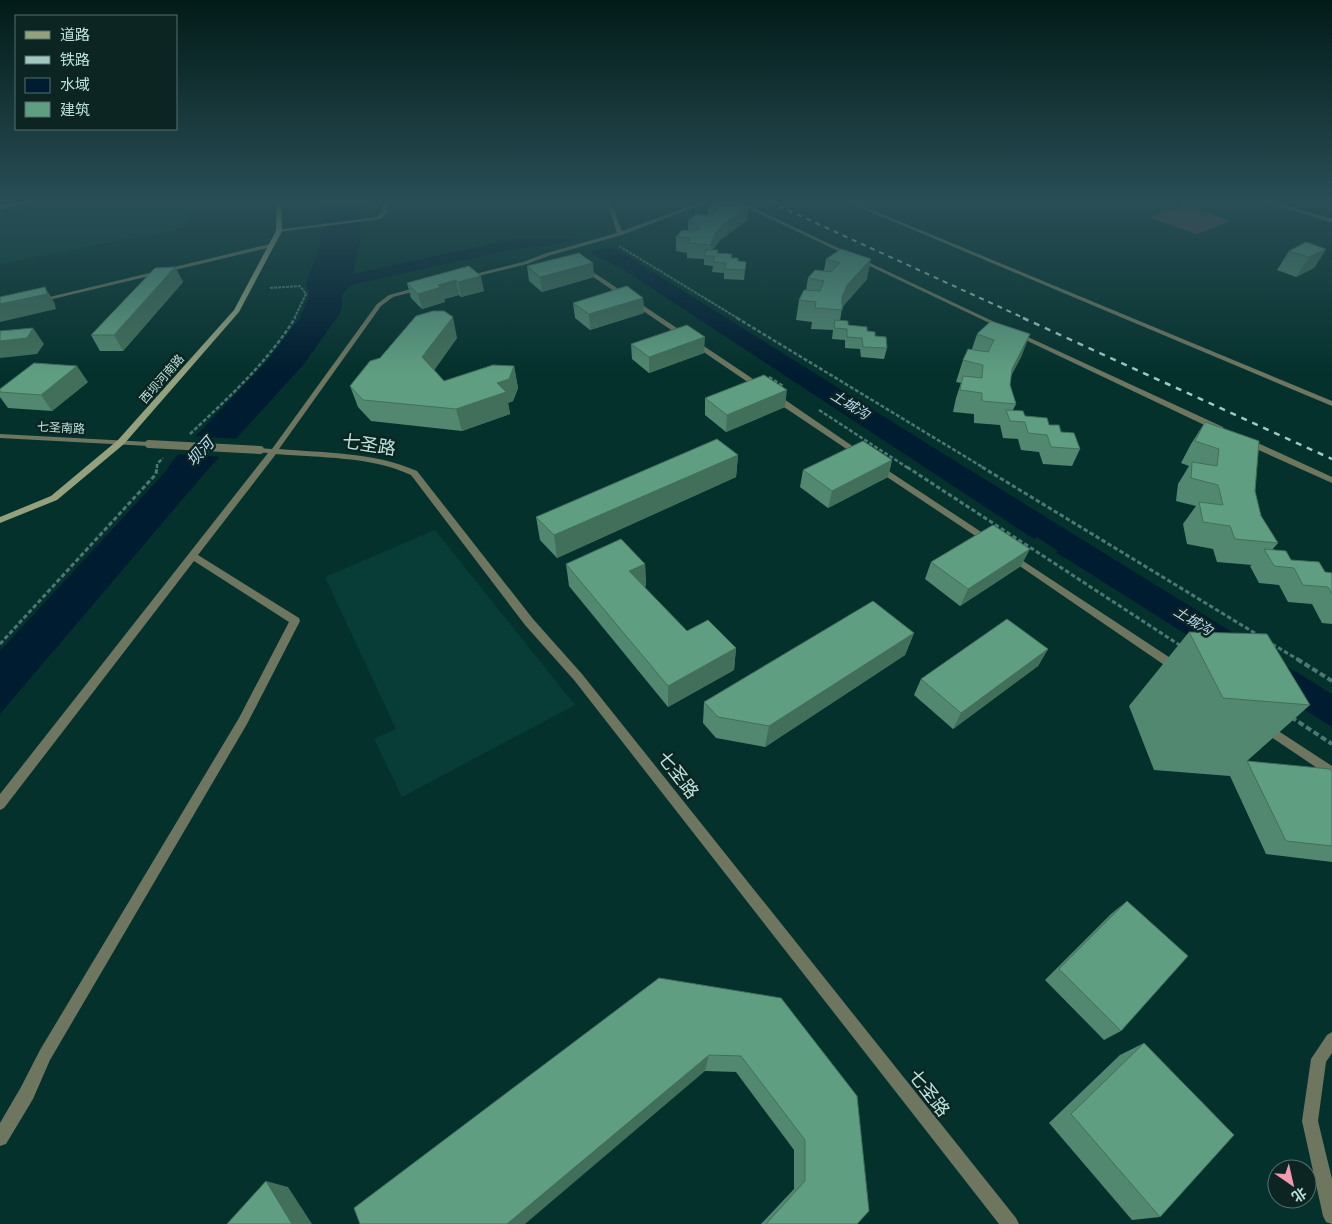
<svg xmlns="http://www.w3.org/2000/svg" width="1332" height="1224" font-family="Karla,'Noto Sans SC',sans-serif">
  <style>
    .built { fill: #083d37 }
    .green { fill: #6c3e4a }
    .water { fill: #001c30 }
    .pier { fill: #04312c }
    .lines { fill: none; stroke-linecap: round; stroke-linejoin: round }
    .path-far3 { stroke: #4d7772; stroke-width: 2; stroke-dasharray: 3 1; stroke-linecap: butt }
    .path-far2 { stroke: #4d7772; stroke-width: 2.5; stroke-dasharray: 4 2; stroke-linecap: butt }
    .path-far1 { stroke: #4d7772; stroke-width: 3; stroke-dasharray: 4.5 2.5; stroke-linecap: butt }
    .path { stroke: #4d7772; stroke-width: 4; stroke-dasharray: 6 3; stroke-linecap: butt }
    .lane { fill: #6e765f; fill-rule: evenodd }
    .street { fill: #6e765f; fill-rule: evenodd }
    .secondary { fill: #95a17d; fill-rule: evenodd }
    .rail-far1 { stroke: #a2c8c2; stroke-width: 2; stroke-dasharray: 5 5; stroke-linecap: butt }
    .rail { stroke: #a2c8c2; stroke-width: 2.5; stroke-dasharray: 6 6; stroke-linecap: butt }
    .street-bridge { stroke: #6e765f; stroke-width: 8 }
    .wall { fill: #52886f }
    .shaded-wall { fill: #426f5a }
    .building { fill: #5f9e81; stroke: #426f5a }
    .labels { text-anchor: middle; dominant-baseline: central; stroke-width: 5; stroke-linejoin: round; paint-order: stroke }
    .far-street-label { font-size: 12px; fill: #bce1db; stroke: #0c2522 }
    .far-water-label { font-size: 14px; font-style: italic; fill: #bfddf7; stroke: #0c2522 }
    .water-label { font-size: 16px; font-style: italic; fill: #bfddf7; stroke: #0c2522 }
    .near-street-label { font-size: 18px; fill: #bce1db; stroke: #0c2522 }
  </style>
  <rect width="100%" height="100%" fill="#04312c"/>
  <path class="built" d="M92,202h101l-9,26 -184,36v-45z
    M435,530l140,175 -173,92 -28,-58 22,-10 -71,-152z"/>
  <path class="green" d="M1184,205l47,16 -34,13 -47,-16z"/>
  <path class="water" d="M325,202h37l-2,16 1,19 -8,37 146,-32 30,-4h41l48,12 321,201 393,243v33l-260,-165 -16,-9 2,-2 -21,-14 -3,2 -410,-269 -33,-17 -53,-7 -29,4 -158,35 -9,10v11l-2,7 -36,51 -100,110 -204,240v-63l166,-180 7,-11 94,-99 33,-43 9,-20v-7l-3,-6 14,-40z"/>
  <path class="pier" d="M579,238l35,8 -32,8 -47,-5z
    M192,436l48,3 -15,18 -50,-3z"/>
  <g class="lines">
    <path class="path-far3" d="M619,246l120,73
      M270,288l30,-2 6,8 -12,25"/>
    <path class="path-far2" d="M737,318l247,150
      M769,377l14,9
      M819,410l89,58
      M190,434c38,-36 77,-71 105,-116
      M157,468v-4l6,-6"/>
    <path class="path-far1" d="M907,467l274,179
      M982,467l276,168
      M0,644l156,-170 1,-7
      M1272,644l27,16"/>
    <path class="path" d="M1297,659l35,22
      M1291,717l41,27"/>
    <path class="lane" d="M1267,202h7l58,17v4z"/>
    <path class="street" d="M383,202h4v11l-6,6 -102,13 -3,-2 101,-13 4,-4z
      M607,202h4l11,29 79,-29h7l-86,33 -71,20 -24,9 -61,15 -3,-2 60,-15 24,-9 70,-20z
      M735,202h6l264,125 -5,1z
      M847,202h6l479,199v5z
      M270,244l3,2 -1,1 -232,55 -3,-2z
      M580,266h4l181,121 -7,2 -178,-121z
      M422,286l2,1v2l-31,8 -12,9 -102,143c46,4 95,3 138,22l116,148 49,55 434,544 3,6h-20l-425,-544 -49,-55 -114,-150c-41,-19 -90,-17 -135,-21l-78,101 101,63 1,3 -53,103 -197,336 -17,39 -27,45 -6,2v-23l21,-36 19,-37 199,-332 50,-96 -95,-61 -190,247 -4,2v-16l268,-341 -11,-1v-4l15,1 105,-145 12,-9z
      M1015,331l208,96 1,2 -4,2h-3l-204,-97v-2z
      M772,395h6l86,59 -1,2h-6l-85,-57z
      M0,434l149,8 4,2 -4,2 -149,-8z
      M1243,439h6l83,38v6l-89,-40z
      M878,464l114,75 2,2 -2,2h-6l-111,-74 -1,-2z
      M1011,553l170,112 1,3 -1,3h-8l-165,-113 -2,-2z
      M1266,723l66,43v12l-70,-47 -2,-3 2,-3z
      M1332,1032v21l-6,9 -8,59 14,58v45l-6,-2 -3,-6 -21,-95 9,-62 16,-24z"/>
    <path class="secondary" d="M20,202h10l-30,7v-4z
      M277,202h4l1,29 -43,81 -115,132 -67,56 -57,23v-6l51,-21 67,-56 116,-130 42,-79z"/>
    <path class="rail-far1" d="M770,202l256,117"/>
    <path class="rail" d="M1023,318l309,141"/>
    <path class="street-bridge" d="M149,444l111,6"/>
  </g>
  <path class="wall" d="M708,206h40l-1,14 -27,20 -7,10 4,3 15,5 6,3 8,1 -2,18 -20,-1v-6l-12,-1 1,-6 -9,-1v-6l-17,-1v-5l-11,-2v-14l12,-7v-9l20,-5z
    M841,249l26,30 -23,26 -2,3 -2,13 8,4 19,6 8,5 12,12 -3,11 -23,-2 -1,-8 -15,-1v-8l-13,-1 1,-9 -22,-1 1,-7 -16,-2 3,-20 7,-10 2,-12 16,-7 2,-12z
    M1326,249l-12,19 -18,9 -19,-7 12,-19z
    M469,266l15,25 -23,6 -2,-2 -15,4 1,3 -23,7 -11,-11 -4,-15z
    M527,266l67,11 -52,15 -13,-11z
    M175,267l8,15 -60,69h-23l-9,-16z
    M643,298l1,15 -54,17 -15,-12 -2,-15z
    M991,321l31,34 -11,21 -1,9 6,19 -3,6 12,6 24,9 12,7 19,17 -8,17 -29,-2 -4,-12 -18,-2 -3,-11 -15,-1 -3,-13 -26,-2v-9l-21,-2 3,-14 5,-15 -5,-1 7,-22 9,-11 5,-15z
    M457,338l-23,32 10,11 70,-15 4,22 -5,13 -5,2 2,11 -48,17 -91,-10 -13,-14 -8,-21z
    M631,344l73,9 -55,20 -17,-14z
    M88,382l-36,29 -44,-3 -8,-11v-8z
    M705,398l80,9 -59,25 -21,-17z
    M1205,422l50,69 6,25 17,27 -6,7 19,10 34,12 7,1v51l-10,-1 -10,-19 -24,-2 -9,-17 -20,-2 -9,-17 2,-1 -35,-3 -4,-13 -26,-5 -4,-20 13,-18 -20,-5 2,-17 11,-18 -8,-3 10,-19z
    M738,455l-2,22 -179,81 -17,-18 -4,-23z
    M892,460l-4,17 -60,31 -28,-21 3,-17z
    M931,562l90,4 -61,40 -35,-27z
    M566,564h79l1,22 -2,1 43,44 49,17 -2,22 -66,37 -99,-121z
    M1189,632l121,73 -63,56 85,11v90l-66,-8 -36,-78 -76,-6 -25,-64z
    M914,633l-9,22 -140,92 -49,-9 -13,-15 1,-21z
    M1048,649l-10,17 -85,63 -39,-34 7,-16z
    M1127,901l-6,130 -17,9 -59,-60 66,-66z
    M781,998l76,226h-96l33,-35v-39l-58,-78 -31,-1 -345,153z
    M1144,1043l16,174 -28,3 -83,-97 71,-68z"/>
  <path class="shaded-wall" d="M748,206l-1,14 -27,20 -7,9 -2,7v-11l3,-10 7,-9z
    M1326,249l-12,19 -18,9 13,-20z
    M871,259l-4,20 -23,26 -2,5v-13l5,-12z
    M593,263l1,14 -52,15 -2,-15z
    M175,267l8,15 -60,69 -9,-16z
    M481,276l3,15 -23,6 -3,-15z
    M456,280l3,15 -15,4 1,3 -23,7 -4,-15 20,-9z
    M45,287l9,15 2,7 -56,13v-18z
    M643,298l1,15 -54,17 -1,-16z
    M453,317l4,21 -29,41 -6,-22z
    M33,328l11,16 -7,10 -37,4v-17z
    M1030,334l-8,21 -19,36 9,-22z
    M705,337l-1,16 -55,20v-16z
    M77,366l11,16 -36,29 -11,-16z
    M514,366l4,22 -5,13 -5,2 2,11 -48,17 -6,-22 41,-26z
    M787,390l-2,17 -59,25 1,-17z
    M738,455l-2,22 -179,81 -3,-23z
    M892,460l-4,17 -60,31 4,-17z
    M1030,549l-9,17 -61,40 8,-17z
    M645,564l1,22 -16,8 -1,-23z
    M914,633l-9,22 -140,92 4,-21z
    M736,648l-2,22 -66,37v-21z
    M1048,649l-10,17 -85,63 8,-16z
    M709,1055l-4,16 -180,153h-18z
    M266,1181l22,6 24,37h-20z"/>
  <path class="building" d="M716,202h19l13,4 -27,20 -7,9 -3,10 -23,-2 2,-5 -14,-1 6,-7 14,1 6,-8 -14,-2 8,-7 14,2 9,-7 -11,-3z
    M1306,242l20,7 -17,8 -20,-6z
    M841,249l30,10 -24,26 -5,12v13l-27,-2 1,-6 -17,-2 5,-10 16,1 4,-10 -16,-3 7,-8 16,2 9,-9 -14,-4z
    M706,250h12l-1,3 15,1 -1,4h7v3l8,1 -1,8 -20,-1 1,-6 -13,-1 2,-6h-11z
    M579,253l14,10 -53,14 -13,-11z
    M469,266l12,10 -23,6 -2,-2 -18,5 3,2 -23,7 -11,-11z
    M175,267l-61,68h-23l64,-67z
    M627,286l16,12 -54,16 -16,-11z
    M45,287l2,7 -47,10v-7z
    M433,311h11l9,6 -31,40 22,24 49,-16 21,1 -5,13 -12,4 9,9 -50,17 -93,-9 -13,-14 20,-25 10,-3 36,-42z
    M835,320l13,1v4l19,2v4l8,1v4l11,1 1,11 -24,-1 -1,-9 -15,-1v-8l-13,-1z
    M991,321l39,13 -18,35 -2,16 6,19 -34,-3v-8l-22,-3 3,-14 19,2 1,-13 -20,-5 5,-11 20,3 6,-12 -17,-6z
    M687,325l18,12 -56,20 -18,-13z
    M33,328l-6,10 -27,3v-10z
    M34,363l43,3 -36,29 -41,-3v-3z
    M764,375l23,15 -60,25 -22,-17z
    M1006,410l17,1 2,5 22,2 2,7h10l2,7 13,1 6,16 -29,-2 -4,-12 -19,-2 -3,-11 -15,-1z
    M1205,422l54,19 -4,50 6,25 17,27 -43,-4 -5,-13 -27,-4 -4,-20 24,3 -5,-20 -27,-7 1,-16 25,4 2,-17 -24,-8z
    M717,439l21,16 -184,80 -18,-18z
    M863,441l29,19 -60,31 -29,-21z
    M993,525l37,24 -62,40 -37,-27z
    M621,539l24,25 -16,7 58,60 21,-11 28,28 -68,38 -102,-122z
    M1264,549l22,2 5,9 28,2 6,10 7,1v21l-4,-7 -25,-2 -9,-17 -20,-2z
    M873,601l41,32 -145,93 -51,-9 -14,-15z
    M1007,619l41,30 -87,64 -40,-34z
    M1189,632l78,2 43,71 -87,-7z
    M1247,761l83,8 2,3v74l-46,-5z
    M1127,901l61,55 -67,75 -62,-62z
    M659,978l122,20 76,98 12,115 -12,13h-91l39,-43v-41l-64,-84 -32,-1 -202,169h-147l-6,-16z
    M1144,1043l90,92 -74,82 -89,-103z
    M266,1181l26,43h-65z"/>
  <linearGradient id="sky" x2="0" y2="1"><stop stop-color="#021b18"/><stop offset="0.54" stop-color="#294e56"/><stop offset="1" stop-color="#294e56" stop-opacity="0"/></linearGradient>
  <rect width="1332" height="373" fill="url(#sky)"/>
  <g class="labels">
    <g class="far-street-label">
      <text transform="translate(162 379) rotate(-49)">西坝河南路</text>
      <text transform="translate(61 428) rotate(3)">七圣南路</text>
    </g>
    <g class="far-water-label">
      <text transform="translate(850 405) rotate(32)">土城沟</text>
      <text transform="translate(1193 621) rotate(32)">土城沟</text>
    </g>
    <g class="water-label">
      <text transform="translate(200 452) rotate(-48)">坝河</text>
    </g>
    <g class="near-street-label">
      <text transform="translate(369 445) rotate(9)">七圣路</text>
      <text transform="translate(678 775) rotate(52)">七圣路</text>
      <text transform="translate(929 1093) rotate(52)">七圣路</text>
    </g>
  </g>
  <rect x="15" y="15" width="162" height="115" fill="#0c2522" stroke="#52706c"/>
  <rect x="25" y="31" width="25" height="8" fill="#95a17d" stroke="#52706c"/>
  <text x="60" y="40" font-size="15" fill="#bce1db">道路</text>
  <rect x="25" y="56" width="25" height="8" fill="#a2c8c2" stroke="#52706c"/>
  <text x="60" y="65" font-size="15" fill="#bce1db">铁路</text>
  <rect x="25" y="78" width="25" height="15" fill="#001c30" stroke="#52706c"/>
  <text x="60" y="90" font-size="15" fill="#bce1db">水域</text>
  <rect x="25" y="102" width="25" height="15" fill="#5f9e81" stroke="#52706c"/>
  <text x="60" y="115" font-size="15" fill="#bce1db">建筑</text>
  <g transform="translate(1292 1184) rotate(146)"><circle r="24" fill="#0c2522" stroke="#52706c"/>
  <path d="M0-4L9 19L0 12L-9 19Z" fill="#f29ab0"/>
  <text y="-8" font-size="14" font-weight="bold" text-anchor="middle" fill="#bce1db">北</text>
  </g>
</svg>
